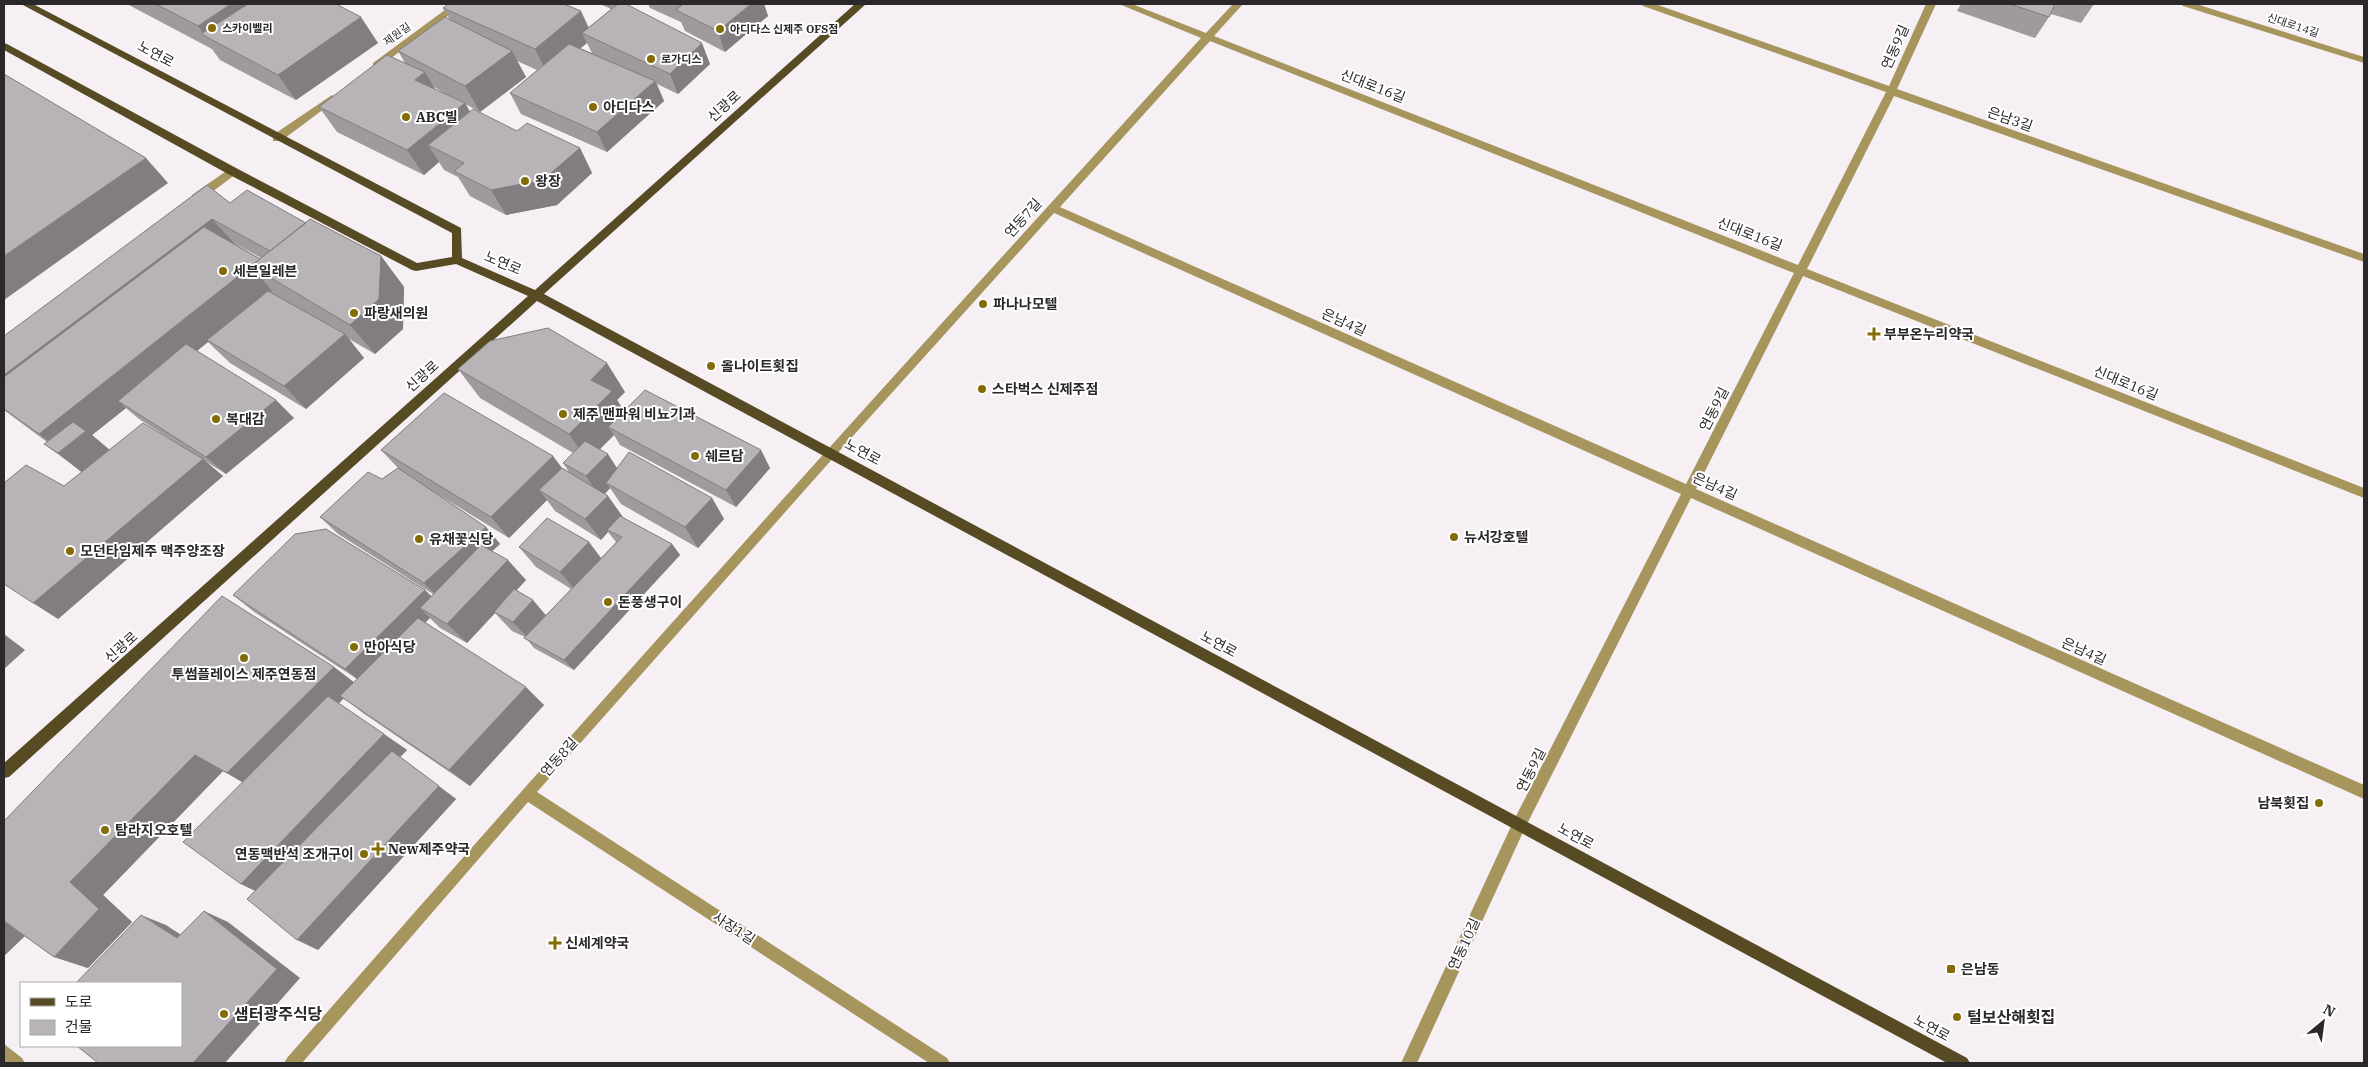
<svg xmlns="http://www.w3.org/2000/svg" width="2368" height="1067" font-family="'IBM Plex Serif','Noto Sans KR',serif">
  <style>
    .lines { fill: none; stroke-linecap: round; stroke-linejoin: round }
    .minor { fill: #a6955c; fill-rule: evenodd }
    .major { fill: #574b23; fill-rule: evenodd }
    .wall { fill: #9e9a9d; fill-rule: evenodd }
    .shaded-wall { fill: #817d80 }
    .building { fill: #b8b3b7; stroke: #817d80 }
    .poi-dot { fill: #836b05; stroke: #fff; stroke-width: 2 }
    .labels { text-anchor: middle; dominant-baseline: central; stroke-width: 4; stroke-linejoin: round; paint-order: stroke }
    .far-street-label { font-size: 11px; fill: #2a282a; stroke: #fff }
    .far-poi-label { font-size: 11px; font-weight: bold; fill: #2a282a; stroke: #fff; text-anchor: start }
    .street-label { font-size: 14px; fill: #2a282a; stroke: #fff }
    .poi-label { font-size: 14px; font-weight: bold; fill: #2a282a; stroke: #fff; text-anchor: start }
    .near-poi-label { font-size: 16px; font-weight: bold; fill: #2a282a; stroke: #fff; text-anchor: start }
  </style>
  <rect width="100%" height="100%" fill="#f6eff4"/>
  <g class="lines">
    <path class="minor" d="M453,4h11l-85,63h-6v-4z
      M1119,4h13l74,29 27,-29h10l-29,32 584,229 88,-173 -243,-86 -2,-2h14l234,82 37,-82h10l-39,85 467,165v8l-470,-166 -87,173 557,219v10l-561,-222 -107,213 668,296v14l-673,-301 -167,332 -107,233h-16l113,-243 167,-326 -627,-281 -220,244 -297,335 410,266 3,5h-21l-401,-261 -226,261h-18l3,-5c300,-344 607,-683 914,-1020zM1210,41l584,232 -108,211 -626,-277z
      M2181,4h15l168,53v6l-181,-57z
      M332,95l5,3 -1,2 -55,41h-8v-6z
      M232,167l4,1v6l-36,27h-8v-6z
      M4,1044l18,14 3,5 -21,-1z"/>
    <path class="major" d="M21,4h12l428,224 1,30 73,32 320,-286h11l-322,290 1423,764 3,5h-23l-1410,-762 -528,476 -5,1v-15l524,-467 -72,-32 -40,7 -4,-1 -184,-96 -224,-124v-7l3,1 229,124 181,95 35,-6v-24z"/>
  </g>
  <path class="wall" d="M127,4h209l42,39 -82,57 -76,-40 -8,-11z
    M600,4h27l83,60 -32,30 -21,-10 7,17 -57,51 -86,-38 -11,-21 27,-23 -20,-9 9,16 -46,35 -15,-8 5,8 47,19 63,17 12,25 -35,32 -51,10 -36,-19 -12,-19 -14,-7 -5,-8 -15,13 -87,-43 -18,-25 86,-44 -7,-12 52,-31 -7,-12 146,19 22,-18zM587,43l5,10 -12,-5zM434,87l10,6 10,5 -19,-9z
    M648,4h116l4,12 -43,36 -40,-21 -4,-9 -31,-14z
    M1961,4h133l-13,19 -30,-9 -16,24 -78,-27z
    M230,203l76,20 75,33 23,31 -1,42 -28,25 -26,-15 15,19 -58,51 -76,-46 -22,-21 -11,9 97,67 -68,56 -21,-13 18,15 -165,143 6,-133 18,-14 -38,-28 3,-2 -43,-32v-74zM234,243l27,15 -1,1zM126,408l13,11 47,30 -76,1 -18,-15z
    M458,369l167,23 -8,8 7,11 146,57 -34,39 -116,-62 -6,-10 -14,14 17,19 95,30 12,21 -26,29 -77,-44 -11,-16 -5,6 3,2 14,22 50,26 8,11 -106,115 -40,-22 -9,-11 -13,-6 -17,-18 -28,30 -27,-15 -10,-10 -5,4 119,83 -74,81 -107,-73 -19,-15 -6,5 69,47 -7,7 56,42 -138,151 -63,-59 -14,-7 1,-102 -19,-11 -120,124 29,27 -44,46 -34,-11 -29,-21 -21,20v-135l330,-154 20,15 3,-3 -104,-68 -20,-16 199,1 1,-2 -95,-60 -18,-17 62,-38 16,-11 -17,-18 172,6 9,12 7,4 -6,-9 10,-10 -93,-55zM434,492l75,46 38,-38 8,11 46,29 7,-8 8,10 -15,16 -82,-11 17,20 35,22 -25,26 -30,-24 10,-11 -34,-29 8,-7 -14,-17z"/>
  <path class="shaded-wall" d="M231,4h57l-82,33 -8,-11z
    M751,4h13l4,12 -43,36 -7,-21z
    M581,11l12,26 -11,-4 5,10 -39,32 -13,-26z
    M361,17l17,26 -82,57 -18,-25z
    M702,43l8,21 -32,30 -8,-20z
    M512,51l14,26 -46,35 -15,-26z
    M425,72l15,26 -25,-18z
    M655,81l9,20 -57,51 -10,-20z
    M465,103l15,26 -52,16 11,17 -15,13 -17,-25z
    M580,148l12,25 -35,32 -51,10 -15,-25z
    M146,158l22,25 -164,117v-44z
    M212,219l22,24 -205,158 -25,-20v-6z
    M381,256l23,31 -1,42 -28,25 -25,-29z
    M251,266l21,25 -63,50 -2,-1 1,2 -81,65 -9,-6 8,7 -34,27 21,18 -28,22 -27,-22 3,-2 -22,-17z
    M345,334l19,24 -58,51 -22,-23z
    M607,363l18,29 -8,8 12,19 -21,8 6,8 -26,26 -19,-27 22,-54z
    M276,400l18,18 -68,56 -20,-17z
    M761,450l9,18 -34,39 -10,-17z
    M608,454l14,22 -16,7 4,5 -9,10 -15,-22z
    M553,456l16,22 -30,12 8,10 -38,38 -18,-21z
    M203,459l20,17 -165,143 -25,-16z
    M608,496l15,21 -14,14 -2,-1 1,2 -7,8 -16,-21z
    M712,498l12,21 -26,29 -13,-21z
    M486,527l14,17 -60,55 -16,-16z
    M589,542l15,20 -27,30 -17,-20z
    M672,544l8,11 -106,115 -10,-10z
    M508,560l18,20 -59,63 -20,-19z
    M425,590l17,16 -22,2 10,10 -67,66 -18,-15z
    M533,600l17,20 -19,21 -18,-19z
    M4,634l21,16 -21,19z
    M334,667l23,18 -103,104 -27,-16z
    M526,687l18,18 -74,81 -21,-16z
    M384,734l23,16 -7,7 56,42 -138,151 -21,-10 -28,-43 -28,-13z
    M195,755l28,16 -120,124 29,27 -44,46 -34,-11 16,-75z
    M204,911l24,11 72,56 -75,85h-32z
    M141,915l25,10 35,23 -24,-10z
    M4,918l29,10 -29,28z"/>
  <path class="building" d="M156,4h75l-33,22z
    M248,4h88l25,13 -83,58 -77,-41z
    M448,4h116l17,7 -46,38 -92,-41z
    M618,4h8l76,39 -32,31 -88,-41z
    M678,4h73l-33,27 -42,-21 6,-5z
    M2010,4h45l-6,13z
    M445,17l67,34 -47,35 -67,-35z
    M569,44l86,37 -58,51 -87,-39z
    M387,55l38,17 -10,8 50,23 -58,47 -88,-43z
    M4,74l142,84 -142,98z
    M473,109l44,22 10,-8 53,25 -37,32 -52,10 -37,-19 10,-8 -36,-18z
    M207,185l23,18 17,-13 59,33 -36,28 -58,-32 -208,156v-39z
    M310,219l71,37 -2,43 -29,26 -99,-59z
    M204,227l56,32 -221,175 -35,-25v-32z
    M268,291l77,43 -61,52 -77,-46z
    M548,328l59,35 -16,17 21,11 -43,43 -111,-65 32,-28z
    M186,344l90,56 -70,57 -88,-56z
    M645,390l116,60 -35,40 -118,-63z
    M444,393l109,63 -62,61 -110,-67z
    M73,422l13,9 -28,22 -14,-9z
    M143,423l60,36 -170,144 -29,-19v-101l22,-18 38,21z
    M585,441l23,13 -22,22 -23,-13z
    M629,452l83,46 -27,29 -79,-44z
    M398,468l88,59 -62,56 -104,-66 48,-45 14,7z
    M562,468l46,28 -23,23 -46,-29z
    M620,516l52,28 -108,116 -40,-22 98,-101 -15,-7z
    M547,518l42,24 -29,30 -41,-25z
    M326,529l99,61 -80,79 -112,-74 62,-61z
    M481,545l27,15 -61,64 -27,-16z
    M514,589l19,11 -20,22 -19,-10z
    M222,596l112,71 -107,106 -32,-18 -125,127 29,27 -45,48 -50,-36v-100z
    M418,618l108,69 -77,83 -109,-74z
    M328,696l56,38 -143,150 -58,-42z
    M392,751l47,35 -142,154 -50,-41z
    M204,911l73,58 -84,94h-95l-21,-17h104v-63h-105l65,-68 36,23z"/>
  <g class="poi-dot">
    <circle cx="212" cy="28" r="5"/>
    <circle cx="720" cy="29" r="5"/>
    <circle cx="651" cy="59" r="5"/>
    <circle cx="593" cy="107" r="5"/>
    <circle cx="406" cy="117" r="5"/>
    <circle cx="525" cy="181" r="5"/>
    <circle cx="223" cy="271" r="5"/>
    <circle cx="983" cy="304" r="5"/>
    <circle cx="354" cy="313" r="5"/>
    <path d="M1871.5 326.5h5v5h5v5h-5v5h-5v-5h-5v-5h5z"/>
    <circle cx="711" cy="366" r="5"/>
    <circle cx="982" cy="389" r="5"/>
    <circle cx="563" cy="414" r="5"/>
    <circle cx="216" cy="419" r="5"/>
    <circle cx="695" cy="456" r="5"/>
    <circle cx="1454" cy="537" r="5"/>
    <circle cx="419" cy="539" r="5"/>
    <circle cx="70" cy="551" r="5"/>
    <circle cx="608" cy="602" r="5"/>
    <circle cx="354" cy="647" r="5"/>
    <circle cx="244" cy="658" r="5"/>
    <circle cx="2319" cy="803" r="5"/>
    <circle cx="105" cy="830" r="5"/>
    <path d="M375.5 841.5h5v5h5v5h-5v5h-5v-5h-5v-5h5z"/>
    <circle cx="364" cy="854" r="5"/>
    <path d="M552.5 935.5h5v5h5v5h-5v5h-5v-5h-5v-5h5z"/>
    <rect x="1946" y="964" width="10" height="10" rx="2.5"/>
    <circle cx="224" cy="1014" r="5"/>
    <circle cx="1957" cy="1017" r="5"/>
  </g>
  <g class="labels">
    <g class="far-street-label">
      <text transform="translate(2293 25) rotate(18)">신대로14길</text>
      <text transform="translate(397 34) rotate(-36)">제원길</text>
    </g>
    <g class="far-poi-label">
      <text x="222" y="28">스카이벨리</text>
      <text x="730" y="29">아디다스 신제주 OFS점</text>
      <text x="661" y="59">로가디스</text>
    </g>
    <g class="street-label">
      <text transform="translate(1895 47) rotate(-66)">연동9길</text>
      <text transform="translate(156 54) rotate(28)">노연로</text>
      <text transform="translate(1373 86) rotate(21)">신대로16길</text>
      <text transform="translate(724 106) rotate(-42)">신광로</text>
      <text transform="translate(2010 119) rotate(19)">은남3길</text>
      <text transform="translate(1023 218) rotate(-48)">연동7길</text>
      <text transform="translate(1750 234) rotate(21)">신대로16길</text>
      <text transform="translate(503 263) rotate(23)">노연로</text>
      <text transform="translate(1344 322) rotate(24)">은남4길</text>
      <text transform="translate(422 376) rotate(-42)">신광로</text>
      <text transform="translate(2126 383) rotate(22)">신대로16길</text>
      <text transform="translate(1714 409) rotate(-63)">연동9길</text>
      <text transform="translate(863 452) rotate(28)">노연로</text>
      <text transform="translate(1715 486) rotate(24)">은남4길</text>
      <text transform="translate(1219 644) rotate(28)">노연로</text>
      <text transform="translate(121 647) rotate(-42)">신광로</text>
      <text transform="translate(2084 651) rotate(24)">은남4길</text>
      <text transform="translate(559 757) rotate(-48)">연동8길</text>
      <text transform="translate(1531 770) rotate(-63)">연동9길</text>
      <text transform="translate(1576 836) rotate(28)">노연로</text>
      <text transform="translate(734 928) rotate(33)">사장1길</text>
      <text transform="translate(1464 944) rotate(-65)">연동10길</text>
      <text transform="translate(1932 1028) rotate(28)">노연로</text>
    </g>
    <g class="poi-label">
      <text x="603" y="107">아디다스</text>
      <text x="416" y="117">ABC빌</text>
      <text x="535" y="181">왕장</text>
      <text x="233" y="271">세븐일레븐</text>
      <text x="993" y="304">파나나모텔</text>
      <text x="364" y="313">파랑새의원</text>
      <text x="1884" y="334">부부온누리약국</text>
      <text x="721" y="366">올나이트횟집</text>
      <text x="992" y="389">스타벅스 신제주점</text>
      <text x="573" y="414">제주 맨파워 비뇨기과</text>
      <text x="226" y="419">복대감</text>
      <text x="705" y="456">쉐르담</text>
      <text x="1464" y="537">뉴서강호텔</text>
      <text x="429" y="539">유채꽃식당</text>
      <text x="80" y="551">모던타임제주 맥주양조장</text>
      <text x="618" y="602">돈풍생구이</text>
      <text x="364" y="647">만아식당</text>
      <text x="244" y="674" text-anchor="middle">투썸플레이스 제주연동점</text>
      <text x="2309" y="803" text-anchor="end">남북횟집</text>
      <text x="115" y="830">탐라지오호텔</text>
      <text x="388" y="849">New제주약국</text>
      <text x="354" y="854" text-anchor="end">연동맥반석 조개구이</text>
      <text x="565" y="943">신세계약국</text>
      <text x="1961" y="969">은남동</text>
    </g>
    <g class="near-poi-label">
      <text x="234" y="1014">샘터광주식당</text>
      <text x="1967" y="1017">털보산해횟집</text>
    </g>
  </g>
  <rect width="2368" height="1067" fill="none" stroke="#2a282a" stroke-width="10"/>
  <rect x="20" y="982" width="162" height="65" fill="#ffffff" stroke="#aaa9aa"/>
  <rect x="30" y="998" width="25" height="8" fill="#574b23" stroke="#aaa9aa"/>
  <text x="65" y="1007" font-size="15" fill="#2a282a">도로</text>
  <rect x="30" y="1020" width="25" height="15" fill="#b8b3b7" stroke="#aaa9aa"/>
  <text x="65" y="1032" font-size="15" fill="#2a282a">건물</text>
  <g transform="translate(2323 1022) rotate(29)" stroke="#ffffff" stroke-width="4" paint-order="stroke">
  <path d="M0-4L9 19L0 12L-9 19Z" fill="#2a282a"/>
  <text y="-8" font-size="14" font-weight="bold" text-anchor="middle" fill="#2a282a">N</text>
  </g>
</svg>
